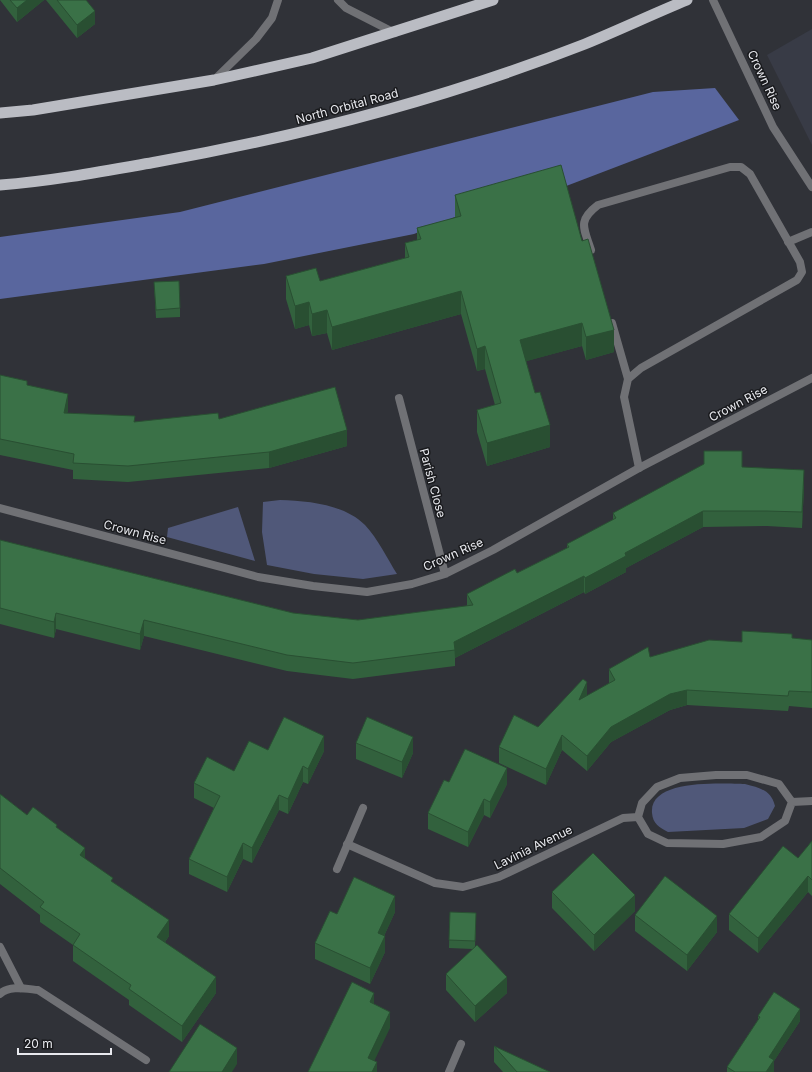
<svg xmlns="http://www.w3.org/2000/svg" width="812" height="1072" font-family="Inter,sans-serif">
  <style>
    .built { fill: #383b46 }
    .green { fill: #505879 }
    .forest { fill: #59669e }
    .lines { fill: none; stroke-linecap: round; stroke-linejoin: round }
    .service { stroke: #707175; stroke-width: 8 }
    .minor { stroke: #707175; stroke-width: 8 }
    .trunk { stroke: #babcc3; stroke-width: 11 }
    .wall { fill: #32613d }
    .shaded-wall { fill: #294f32 }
    .building { fill: #3a7147; stroke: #294f32 }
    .labels { text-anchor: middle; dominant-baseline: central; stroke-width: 3; stroke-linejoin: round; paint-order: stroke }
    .street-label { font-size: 12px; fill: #e8e9ee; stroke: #191a1d }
  </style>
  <rect width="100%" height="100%" fill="#303238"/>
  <path class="built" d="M812,29v116l-45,-90z"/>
  <path class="green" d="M280,500c28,1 64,4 85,25 13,14 22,33 32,49l-34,5 -49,-5 -47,-9 -5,-33 1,-30z
    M238,507l17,54 -88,-24 1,-9z
    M745,784c15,4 26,6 30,22l-7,13 -24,9 -76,4c-9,-5 -15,-8 -16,-19 -3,-35 72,-29 93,-29z"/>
  <path class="forest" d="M715,88l24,32 -178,68 -106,29 -41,17 -150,30 -264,35v-62l180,-25 473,-120z"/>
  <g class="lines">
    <path class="service" d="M788,242l24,-10
      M591,250c-7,-22 -14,-29 7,-45l132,-38h11l9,7 50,88 2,10 -5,8 -156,88 -13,11 -4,18 15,71
      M612,323l16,56
      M0,947l21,41"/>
    <path class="minor" d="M338,0l8,8 49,25
      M713,0l60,127 39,60
      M214,80l42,-41 16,-21 6,-18
      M399,398l46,176
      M0,508l258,69 55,9 54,6 45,-8 33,-10 48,-24 146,-82 173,-90
      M638,817l10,17 19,9 56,1 38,-7 24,-16 7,-19
      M347,844l88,39 28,4 36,-10 124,-59 15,-1 4,-14 15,-16 23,-9 36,-3h31l32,9 13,18 20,-1
      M337,869l26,-61
      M0,994c9,-9 27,-5 38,-4l108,70
      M449,1072l12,-28"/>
    <path class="trunk" d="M0,113l33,-3 181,-30 98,-22 181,-58
      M0,185c52,-4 105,-14 156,-23 146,-26 291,-64 429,-118 34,-14 68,-30 102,-44"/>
  </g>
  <path class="wall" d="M0,0h44l-27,22z
    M46,0h40l9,24 -18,14z
    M455,195l127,46 32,111 -28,8 -4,-14 -56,15 24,86 -63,19 -10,-34v-22l18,-5 -10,-36 -8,2 -16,-57 -129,36 -5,-17 -15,3 -3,-11 -14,4 -9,-30v-23l34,5 85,-23v-15l12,-3v-12l38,-10z
    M154,282l26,26v9l-24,1z
    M0,375l27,10 41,25 -1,3 68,9 84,-3 128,27 -78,22 -141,14 -55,-3v-9l-73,-15z
    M742,467l62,19 -2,42 -35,-2 -64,1 -77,41v4l-41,22 -1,-2 -129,66v8l-102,13 -66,-8 -143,-35 -4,14 -84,-21 -2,9 -54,-14v-84l293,73 65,7 109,-14v-12l50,-21 50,-25v-4l46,-24v-7z
    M792,638l20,2v68l-23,-2 -1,5 -101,-6 -17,5 -59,32 -24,29 -25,-21 -16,35 -47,-22v-16l39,-20 71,-44v-14l41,-12 92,-15z
    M356,743l57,10 -11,25 -46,-19z
    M268,750l56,1 -16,33 -5,-2 -15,32 -9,-4 -27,53 -9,-4 -16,33 -38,-18v-15l25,-51 -20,-10v-15l40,-12z
    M507,784l-17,34 -6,-3 -16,32 -40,-18v-16z
    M0,794l27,21 30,13 28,31 28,24 56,53 -4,6 51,51 -34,49 -53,-37v-5l-56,-39v-16l-33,-23v-7l-40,-31z
    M812,841v55l-4,-4 -50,61 -29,-23v-16l69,-56z
    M552,892l83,19 -41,40 -42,-43z
    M395,912l-11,24 1,16 -15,32 -55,-25v-16l22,-29z
    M450,912l26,1 -1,34 32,46 -32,29 -29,-32v-16l27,-25 -24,-1z
    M635,915l82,17 -30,39 -52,-40z
    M758,1016l42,5 -26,40v11h-47v-5l31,-47z
    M494,1046l56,26h-47l-9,-10z"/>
  <path class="shaded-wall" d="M27,0h17l-27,22v-14z
    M95,11v13l-18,14v-13z
    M461,291v23l-129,36v-23z
    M309,302v23l-14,4v-23z
    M327,310v23l-15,3v-22z
    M582,323v23l-62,17v-23z
    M614,330v22l-28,8v-23z
    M485,346v23l-8,2v-22z
    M68,394v16l-4,19v-16z
    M550,425v22l-63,19v-23z
    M347,430v16l-78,22v-16z
    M804,470v16l-2,42v-16z
    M703,511v16l-77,41v4l-41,22v-16l40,-25z
    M584,576v16l-129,66 -1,-16z
    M56,613v16l-2,9v-16z
    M144,620v16l-4,14v-16z
    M587,682v15l-8,3z
    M687,690v15l-17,5 -59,32 -24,29v-15l24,-29 59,-33z
    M562,735v15l-16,35v-16z
    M324,736v15l-16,33v-15z
    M413,737v16l-11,25v-16z
    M303,766v16l-15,32v-15z
    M507,768v16l-17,34v-16z
    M279,795v15l-27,53v-15z
    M484,799v16l-16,32v-15z
    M243,843v16l-16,33v-15z
    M85,848v16l-5,-9z
    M808,876v16l-50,61v-15z
    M635,895v16l-41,40v-16z
    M395,896v16l-17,37v-16z
    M717,916v16l-30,39v-16z
    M169,920v16l-12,17v-16z
    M385,936v16l-15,32v-16z
    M216,977v16l-34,49v-16z
    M507,977v16l-32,29v-16z
    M374,993v16l-4,-7z
    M800,1009v12l-26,40v11h-8l3,-15z
    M390,1012v16l-21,44 -1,-14z
    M237,1048v16l-5,8h-10z
    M377,1062v10h-5z"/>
  <path class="building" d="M10,0h17l-10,8z
    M57,0h29l9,11 -18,14z
    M561,165l21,76 6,-2 26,91 -28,7 -4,-14 -62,17 15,53 5,-1 10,33 -63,18 -10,-33 24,-7 -16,-57 -8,3 -16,-58 -129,36 -5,-17 -15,4 -3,-12 -14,4 -9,-30 30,-8 4,13 89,-24 -4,-14 16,-4 -4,-11 44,-12 -6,-21z
    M179,281l1,27 -24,2 -2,-28z
    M0,375l27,6v4l41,9 -4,19 71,3 -1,6 84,-9 1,6 116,-32 12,43 -78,22 -141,14 -55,-3 1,-9 -74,-15z
    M704,451h38v16l62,3 -2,42 -35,-1h-64l-78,42 1,3 -41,22 -1,-2 -130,66 1,8 -102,13 -66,-8 -143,-35 -4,14 -84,-21 -2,9 -54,-14v-68l293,73 65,7 115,-15 -6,-11 48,-25 2,4 52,-26 -2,-3 49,-26 -3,-5 91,-49z
    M742,631l50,3v4l20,2v52l-23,-1 -1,5 -101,-6 -17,4 -59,33 -24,29 -25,-21 -16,34 -47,-22 15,-32 24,12 45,-48 4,3 -8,18 36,-20 -6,-11 39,-22 2,10 59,-17 33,2z
    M284,717l40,19 -16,33 -5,-3 -15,33 -9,-4 -27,53 -9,-5 -16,34 -38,-18 31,-63 -26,-13 13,-26 27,14 15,-30 19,9z
    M367,717l46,20 -11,25 -46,-19z
    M465,749l42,19 -17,34 -6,-3 -16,33 -40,-19 16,-33 5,2z
    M0,794l27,21 6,-8 24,18 -1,2 29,21 -5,7 33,23 -2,3 58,39 -12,17 59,40 -34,49 -53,-37 2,-4 -58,-40 7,-11 -40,-27 4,-5 -44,-34z
    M812,841v39l-4,-4 -50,62 -29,-24 54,-68 15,12z
    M593,853l42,42 -41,40 -42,-43z
    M665,876l52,40 -30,39 -52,-40z
    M354,877l41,19 -17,37 7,3 -15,32 -55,-25 15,-32 7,3z
    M450,912l26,1 -1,28 -26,-1z
    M477,945l30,32 -32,29 -29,-32z
    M352,982l22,11 -4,9 20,10 -22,46 9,4 -5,10h-64z
    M774,992l26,17 -31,48 5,3 -8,12h-31l-8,-5 33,-50 -2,-1z
    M200,1024l37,24 -15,24h-53z
    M494,1046l56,26h-33z"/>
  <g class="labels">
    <g class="street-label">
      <text transform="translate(765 80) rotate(65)">Crown Rise</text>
      <text transform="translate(347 106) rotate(-15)">North Orbital Road</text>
      <text transform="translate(738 403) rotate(-28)">Crown Rise</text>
      <text transform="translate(433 483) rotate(75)">Parish Close</text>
      <text transform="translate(135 532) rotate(15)">Crown Rise</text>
      <text transform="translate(453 554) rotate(-24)">Crown Rise</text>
      <text transform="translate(533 847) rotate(-26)">Lavinia Avenue</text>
    </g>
  </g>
  <path d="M18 1048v6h93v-6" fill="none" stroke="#e8e9ee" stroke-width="2"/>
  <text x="24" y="1048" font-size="12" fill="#e8e9ee" stroke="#191a1d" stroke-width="3" paint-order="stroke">20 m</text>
</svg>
